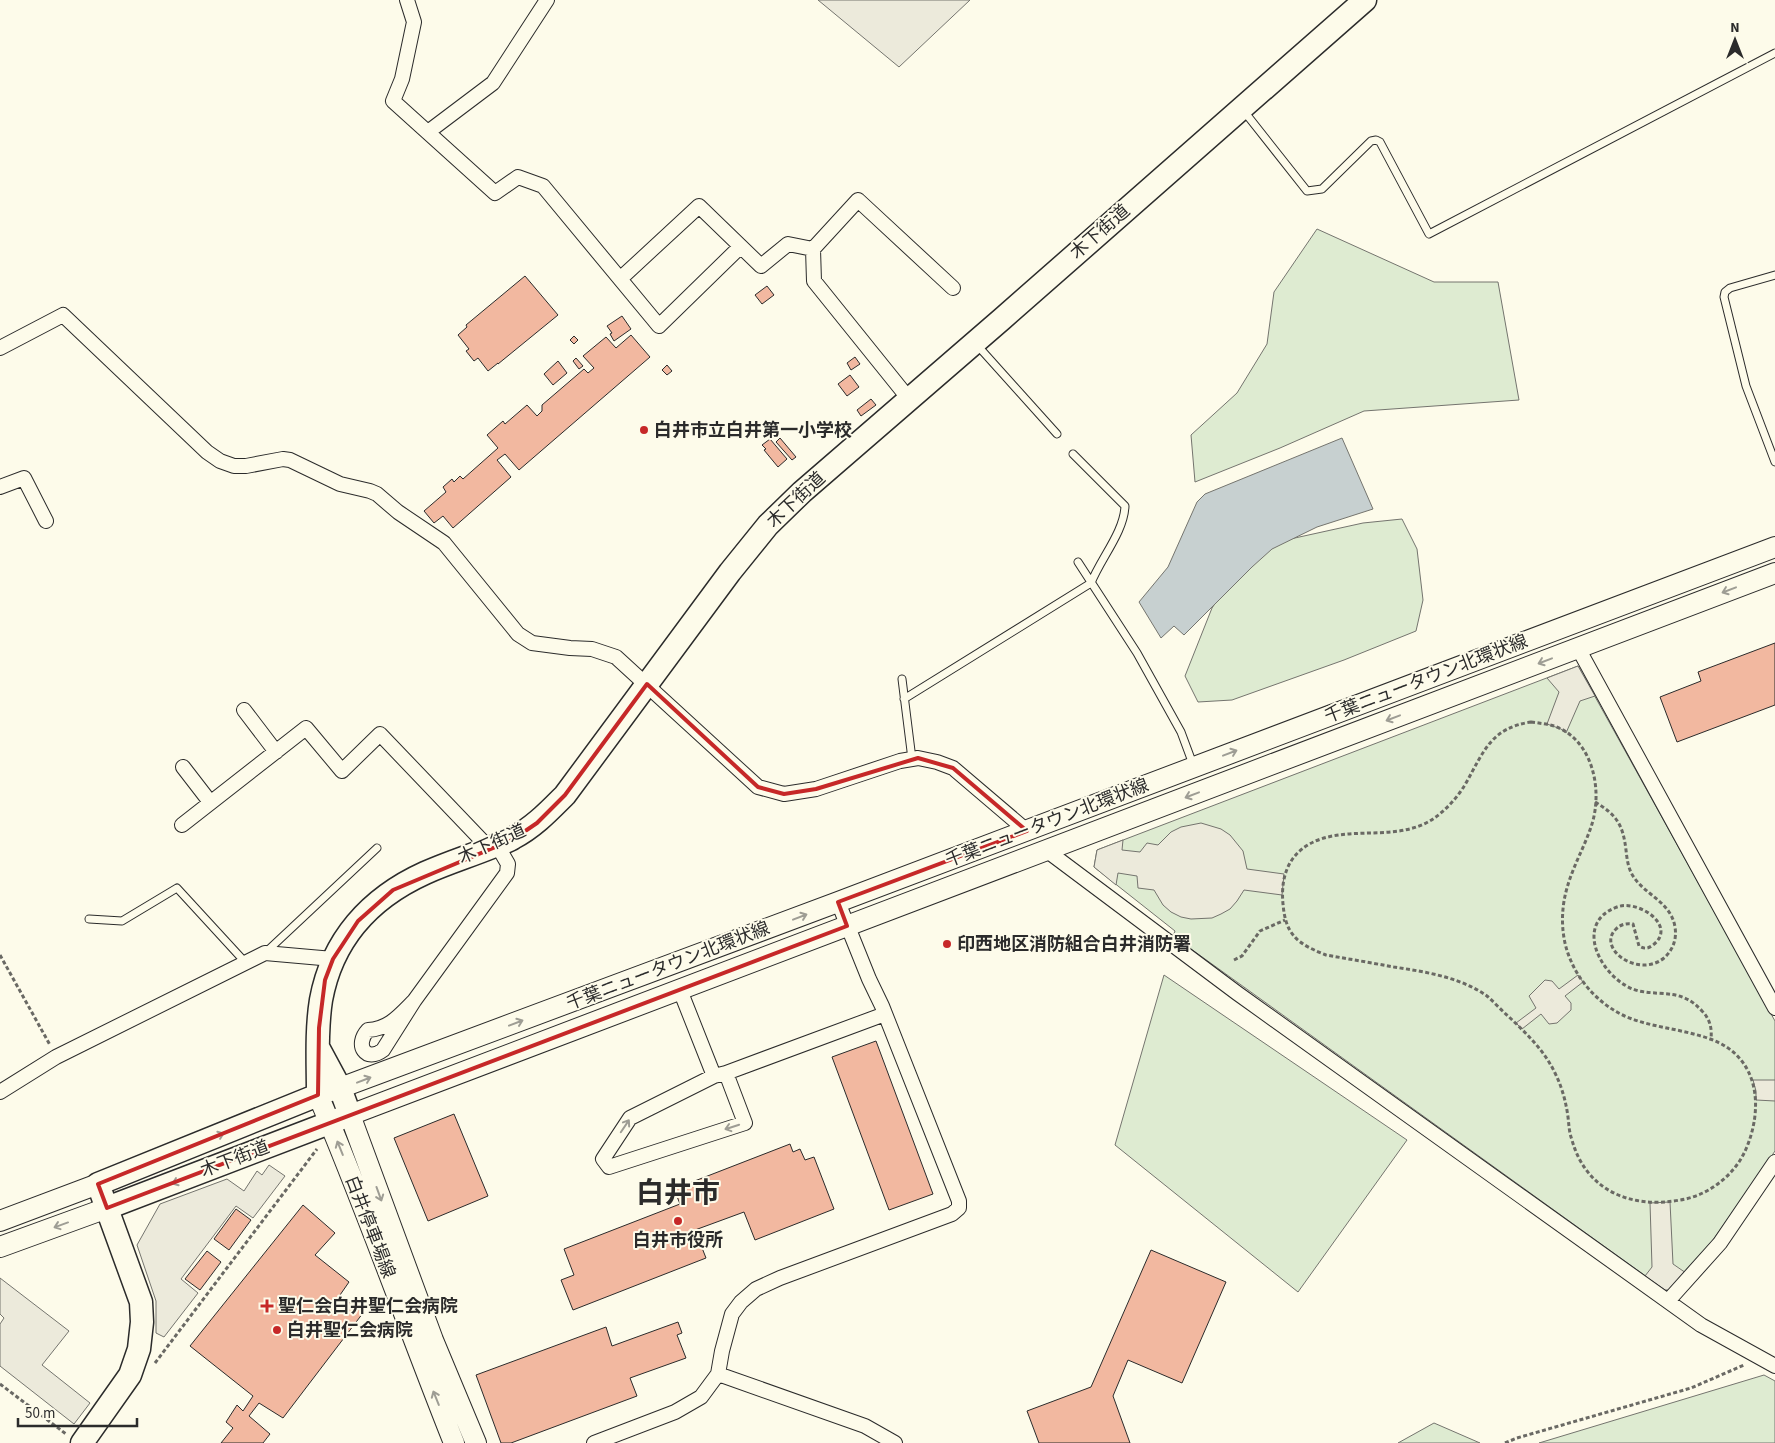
<svg xmlns="http://www.w3.org/2000/svg" width="1775" height="1443" font-family="'Source Sans 3','Noto Sans JP',sans-serif">
  <style>
    .green { fill: #deebd1; stroke: #74746e }
    .parking { fill: #eceadb; stroke: #74746e }
    .water { fill: #c7d0d0; stroke: #74746e }
    .building { fill: #f2b8a0; stroke: #2b2b2b }
    .lines { fill: none; stroke-linecap: round; stroke-linejoin: round }
    .service-casing { stroke: #2b2b2b; stroke-width: 9 }
    .minor-casing { stroke: #2b2b2b; stroke-width: 16 }
    .secondary-casing { stroke: #2b2b2b; stroke-width: 22 }
    .primary-casing { stroke: #2b2b2b; stroke-width: 25 }
    .path { stroke: #6a6964; stroke-width: 3; stroke-dasharray: 4 2.5; stroke-linecap: butt }
    .service { stroke: #fdfbea; stroke-width: 7 }
    .minor { stroke: #fdfbea; stroke-width: 14 }
    .secondary { stroke: #fdfbea; stroke-width: 20 }
    .primary { stroke: #fdfbea; stroke-width: 22 }
    .oneway { stroke: #9e9d94 }
    .marked { fill: none; stroke: #c62828; stroke-width: 4; stroke-linejoin: round }
    .poi-dot { fill: #c62828; stroke: #fdfbea; stroke-width: 2 }
    .labels { text-anchor: middle; dominant-baseline: central; stroke-width: 4; stroke-linejoin: round; paint-order: stroke }
    .street-label { font-size: 18px; fill: #2b2b2b; stroke: #fdfbea }
    .poi-label { font-size: 18px; font-weight: bold; fill: #2b2b2b; stroke: #fdfbea; text-anchor: start }
    .town-label { font-size: 28px; font-weight: bold; fill: #2b2b2b; stroke: #fdfbea }
  </style>
  <rect width="100%" height="100%" fill="#fdfbea"/>
  <path class="green" d="M1317,229l117,53h64l21,118 -155,11 -84,37 -85,34 -4,-47 46,-42 30,-49 7,-52z
    M1402,519l15,30 6,51 -7,31 -72,29 -112,40 -34,2 -13,-26 27,-68 42,-61 109,-24z
    M1578,666l197,355v130l-62,89 -42,50h-6l-492,-354 2,-5 -81,-64 3,-17z
    M1164,975l243,165 -109,152 -183,-147z
    M1764,1375l11,6v62h-236z
    M1434,1423l46,20h-82z"/>
  <path class="parking" d="M818,0h152l-71,67z
    M1578,666l17,30 -15,5 -14,32 -5,-4 -14,-5 12,-32 -12,-14z
    M1201,823l20,6 9,6 13,16 4,18 37,5 -2,21 -38,-5 -7,11 -7,8 -9,5 -9,4 -21,1 -10,-2 -10,-5 -8,-7 -9,-15 -16,-2 -1,-12 -19,-3 -2,12 -22,-18 3,-17 26,-10 -1,10 18,2 7,-9 11,2 13,-13 10,-5z
    M1578,975l5,7 -18,14 6,7v7l-14,13 -8,1 -8,-10 -19,15 -6,-6 20,-15 -7,-12 16,-16 7,1 7,8z
    M1753,1080h22v21l-19,-1v-9z
    M269,1165l16,11 -32,42 -17,-12 -55,73 17,14 -34,44 -8,-4v-32l-19,-56 23,-41 67,-25 17,12 13,-20 5,4z
    M1670,1202l3,62 13,9 -15,17h-6l-20,-14 7,-9 -2,-64z
    M0,1278l69,53 -27,34 48,38 -16,21 -74,-58v-42l4,-6 -4,-4z"/>
  <path class="water" d="M1342,438l31,71 -56,18 -45,22 -20,18 -68,68 -10,-9 -13,12 -22,-36 29,-35 29,-65 8,-8z"/>
  <path class="building" d="M525,276l33,39 -60,49v-1l-10,8 -10,-13 -4,3 -8,-10 3,-2 -11,-14 9,-8 -1,-2z
    M767,286l7,9 -12,9 -7,-9z
    M622,316l9,13 -17,12 -4,-7 2,-1 -5,-7z
    M631,335l19,22 -131,113 -14,-16 -8,6 14,17 -58,51 -10,-12 -9,7 -10,-12 22,-19 -3,-5 9,-8 2,3 6,-6 3,3 35,-31 -11,-13 16,-14 2,3 22,-19 10,11 5,-5v-6l42,-36 4,4 6,-5 -11,-12 23,-19 10,11z
    M574,336l4,4 -4,4 -4,-4z
    M855,357l5,7 -9,6 -4,-7z
    M576,358l7,8 -4,3 -6,-8z
    M558,361l9,12 -14,12 -9,-11z
    M667,365l5,6 -5,4 -5,-5z
    M850,375l9,12 -12,9 -9,-12z
    M871,399l5,6 -15,11 -4,-6z
    M780,438l16,19 -4,3 -16,-18z
    M770,439l17,20 -9,8 -14,-17 2,-1 -4,-4z
    M1775,643v62l-98,37 -17,-45 41,-16 -3,-9z
    M876,1041l57,153 -44,16 -57,-153z
    M454,1114l34,82 -60,25 -34,-83z
    M790,1144l3,8 7,-3 5,11 9,-3 20,52 -79,31 -11,-28 -49,18 11,28 -133,52 -12,-30 13,-5 -10,-26 116,-45 -6,-15z
    M303,1205l32,28 -20,22 34,27 -9,13 23,18 -80,105 -24,-15 -10,13 21,18 -7,9h-42l12,-15 -7,-6 11,-17 6,6 10,-15 -63,-50z
    M236,1209l15,11 -22,30 -15,-11z
    M1151,1250l75,32 -44,101 -54,-23 -15,36 17,47h-91l-12,-32 64,-24z
    M207,1251l14,11 -21,28 -15,-11z
    M678,1322l4,11 -5,2 9,23 -56,20 7,18 -126,47h-10l-25,-68 130,-48 6,19z"/>
  <g class="lines">
    <g class="service-casing">
      <path id="service" d="M1243,110l64,81 15,-2 49,-48 5,-1 4,2 49,92 346,-181
        M1775,275l-45,13 -5,4 -1,5 22,89 29,76
        M977,345l80,89
        M1078,562l59,91 44,79 13,35
        M902,679l10,80
        M904,699l187,-116c10,-25 33,-51 34,-77l-52,-52
        M89,919l33,2 55,-33 68,74
        M265,953l112,-105"/>
    </g>
    <g class="minor-casing">
      <path id="minor" d="M407,0l7,22 -12,57 -9,22 102,92 23,-16 25,9 116,140 81,-79
        M428,132l65,-49 54,-83
        M813,249l45,-49 95,88
        M620,279l79,-73 62,60 27,-22 25,5 1,32 95,118
        M0,348l63,-33 144,137 13,9 14,5h12l37,-7 7,1 50,24 30,7 7,3 21,18 46,31 74,91 14,9 38,5 22,1 24,8 142,130 26,7 32,-5 84,-28 18,-3 19,4 16,6 74,63
        M0,487l24,-9 22,43
        M1578,648l197,360
        M244,710l32,42
        M183,767l27,35
        M182,825l124,-97 36,43 38,-37 109,114
        M1046,850l191,143 464,332 74,41
        M680,990l34,86
        M414,1001c-14,14 -25,28 -46,29 -14,15 -2,33 15,20l31,-49 93,-128 1,-9 -11,-19
        M726,1073l19,50 -136,44 -6,-8 27,-41 84,-42 12,-3 159,-59
        M0,1092l56,-35 209,-104 68,6
        M1668,1301l52,-58 55,-81
        M718,1374l147,52 30,17
        M594,1443l81,-31 26,-15 17,-23 4,-23 10,-37 9,-12 15,-13 24,-11 172,-64 7,-6v-7l-77,-195 -13,-27 -31,-77"/>
    </g>
    <g class="secondary-casing">
      <path id="secondary" d="M0,1221l98,-37
        M0,1247l107,-39
        M454,1443c-46,-115 -87,-233 -136,-348l22,-7 498,-186 937,-355
        M476,1443l-43,-103 -83,-225 1425,-542"/>
    </g>
    <g class="primary-casing">
      <path id="primary" d="M107,1208l243,-93 -10,-27 -21,-39
        M82,1443l48,-68 9,-26 3,-27 -1,-20 -43,-118 220,-89c0,-31 -2,-64 3,-95 11,-60 49,-102 104,-127 22,-10 45,-17 67,-26 7,-3 15,-5 21,-9 21,-11 36,-27 52,-43l165,-223 38,-47 34,-33 200,-173 363,-319"/>
    </g>
    <path class="path" d="M1531,722c8,1 16,2 23,4 38,13 49,62 38,98 -7,22 -19,42 -25,64 -7,24 -6,51 4,73 10,24 32,46 56,56 27,11 56,12 83,22 49,17 54,68 36,110 -11,26 -38,47 -66,51 -49,9 -94,-9 -108,-60 -3,-8 -3,-15 -4,-23 -2,-15 -6,-30 -13,-44 -11,-23 -29,-40 -47,-57 -7,-6 -14,-14 -21,-20 -27,-19 -61,-24 -93,-29 -22,-4 -45,-8 -68,-12 -10,-4 -25,-10 -32,-19 -8,-9 -10,-21 -11,-32 -3,-31 8,-55 38,-65 36,-12 78,2 112,-20 13,-9 25,-22 33,-36 18,-32 25,-55 65,-61z
      M1595,802c22,13 28,23 31,48 1,9 2,18 7,26 12,19 38,26 42,51 2,12 -2,23 -11,31 -26,21 -68,-10 -48,-29 5,-5 11,-6 17,-5l6,22c5,3 9,3 14,-1 25,-19 -15,-46 -36,-38 -47,17 -13,76 22,84 26,5 43,-2 63,20 8,8 10,17 9,28
      M0,955l50,90
      M1234,960l8,-4 18,-25 25,-11
      M155,1363l162,-214
      M0,1384l66,50
      M1505,1443l12,-5 174,-50 53,-23"/>
    <use href="#service" class="service"/>
    <use href="#minor" class="minor"/>
    <use href="#secondary" class="secondary"/>
    <use href="#primary" class="primary"/>
  </g>
  <defs><path id="oneway-shaft" d="M-6 0H5M1.5-3L5.5 0L1.5 3" fill="none" stroke-width="1.6" stroke-linecap="round" stroke-linejoin="round" transform="scale(1.25)"/></defs>
  <g class="oneway">
    <use href="#oneway-shaft" transform="translate(1729 590) rotate(159)"/>
    <use href="#oneway-shaft" transform="translate(1545 661) rotate(159)"/>
    <use href="#oneway-shaft" transform="translate(1393 718) rotate(159)"/>
    <use href="#oneway-shaft" transform="translate(1230 753) rotate(-21)"/>
    <use href="#oneway-shaft" transform="translate(1192 795) rotate(159)"/>
    <use href="#oneway-shaft" transform="translate(800 917) rotate(-21)"/>
    <use href="#oneway-shaft" transform="translate(516 1023) rotate(-21)"/>
    <use href="#oneway-shaft" transform="translate(364 1080) rotate(-21)"/>
    <use href="#oneway-shaft" transform="translate(625 1126) rotate(-56)"/>
    <use href="#oneway-shaft" transform="translate(732 1127) rotate(162)"/>
    <use href="#oneway-shaft" transform="translate(217 1136) rotate(-22)"/>
    <use href="#oneway-shaft" transform="translate(340 1148) rotate(-112)"/>
    <use href="#oneway-shaft" transform="translate(179 1181) rotate(159)"/>
    <use href="#oneway-shaft" transform="translate(379 1194) rotate(70)"/>
    <use href="#oneway-shaft" transform="translate(61 1225) rotate(160)"/>
    <use href="#oneway-shaft" transform="translate(436 1398) rotate(-112)"/>
  </g>
  <path class="marked" d="M647,684l111,103 26,7 32,-5 102,-31 35,10 74,63 -189,71 9,24 -740,282 -9,-24 220,-89 1,-67 6,-48 8,-21 25,-38 35,-31 119,-50 25,-17 28,-28z"/>
  <g class="poi-dot">
    <circle cx="644" cy="430" r="5"/>
    <circle cx="947" cy="944" r="5"/>
    <circle cx="678" cy="1221" r="5"/>
    <path d="M264.5 1298.5h5v5h5v5h-5v5h-5v-5h-5v-5h5z"/>
    <circle cx="277" cy="1330" r="5"/>
  </g>
  <g class="labels">
    <g class="street-label">
      <text transform="translate(1100 232) rotate(-41)">木下街道</text>
      <text transform="translate(796 500) rotate(-43)">木下街道</text>
      <text transform="translate(1426 679) rotate(-21)">千葉ニュータウン北環状線</text>
      <text transform="translate(1047 823) rotate(-21)">千葉ニュータウン北環状線</text>
      <text transform="translate(492 844) rotate(-24)">木下街道</text>
      <text transform="translate(668 966) rotate(-21)">千葉ニュータウン北環状線</text>
      <text transform="translate(235 1159) rotate(-21)">木下街道</text>
      <text transform="translate(370 1227) rotate(69)">白井停車場線</text>
    </g>
    <g class="poi-label">
      <text x="654" y="430">白井市立白井第一小学校</text>
      <text x="957" y="944">印西地区消防組合白井消防署</text>
      <text x="678" y="1240" text-anchor="middle">白井市役所</text>
      <text x="278" y="1306">聖仁会白井聖仁会病院</text>
      <text x="287" y="1330">白井聖仁会病院</text>
    </g>
    <g class="town-label">
      <text x="678" y="1193">白井市</text>
    </g>
  </g>
  <g transform="translate(1735 40)" stroke="#fdfbea" stroke-width="4" paint-order="stroke">
  <path d="M0-4L9 19L0 12L-9 19Z" fill="#2b2b2b"/>
  <text y="-8" font-size="14" font-weight="bold" text-anchor="middle" fill="#2b2b2b">N</text>
  </g>
  <path d="M18 1418v8h119v-8" fill="none" stroke="#2b2b2b" stroke-width="2.5"/>
  <text x="25" y="1418" font-size="15" fill="#2b2b2b" stroke="#fdfbea" stroke-width="4" paint-order="stroke">50 m</text>
</svg>
